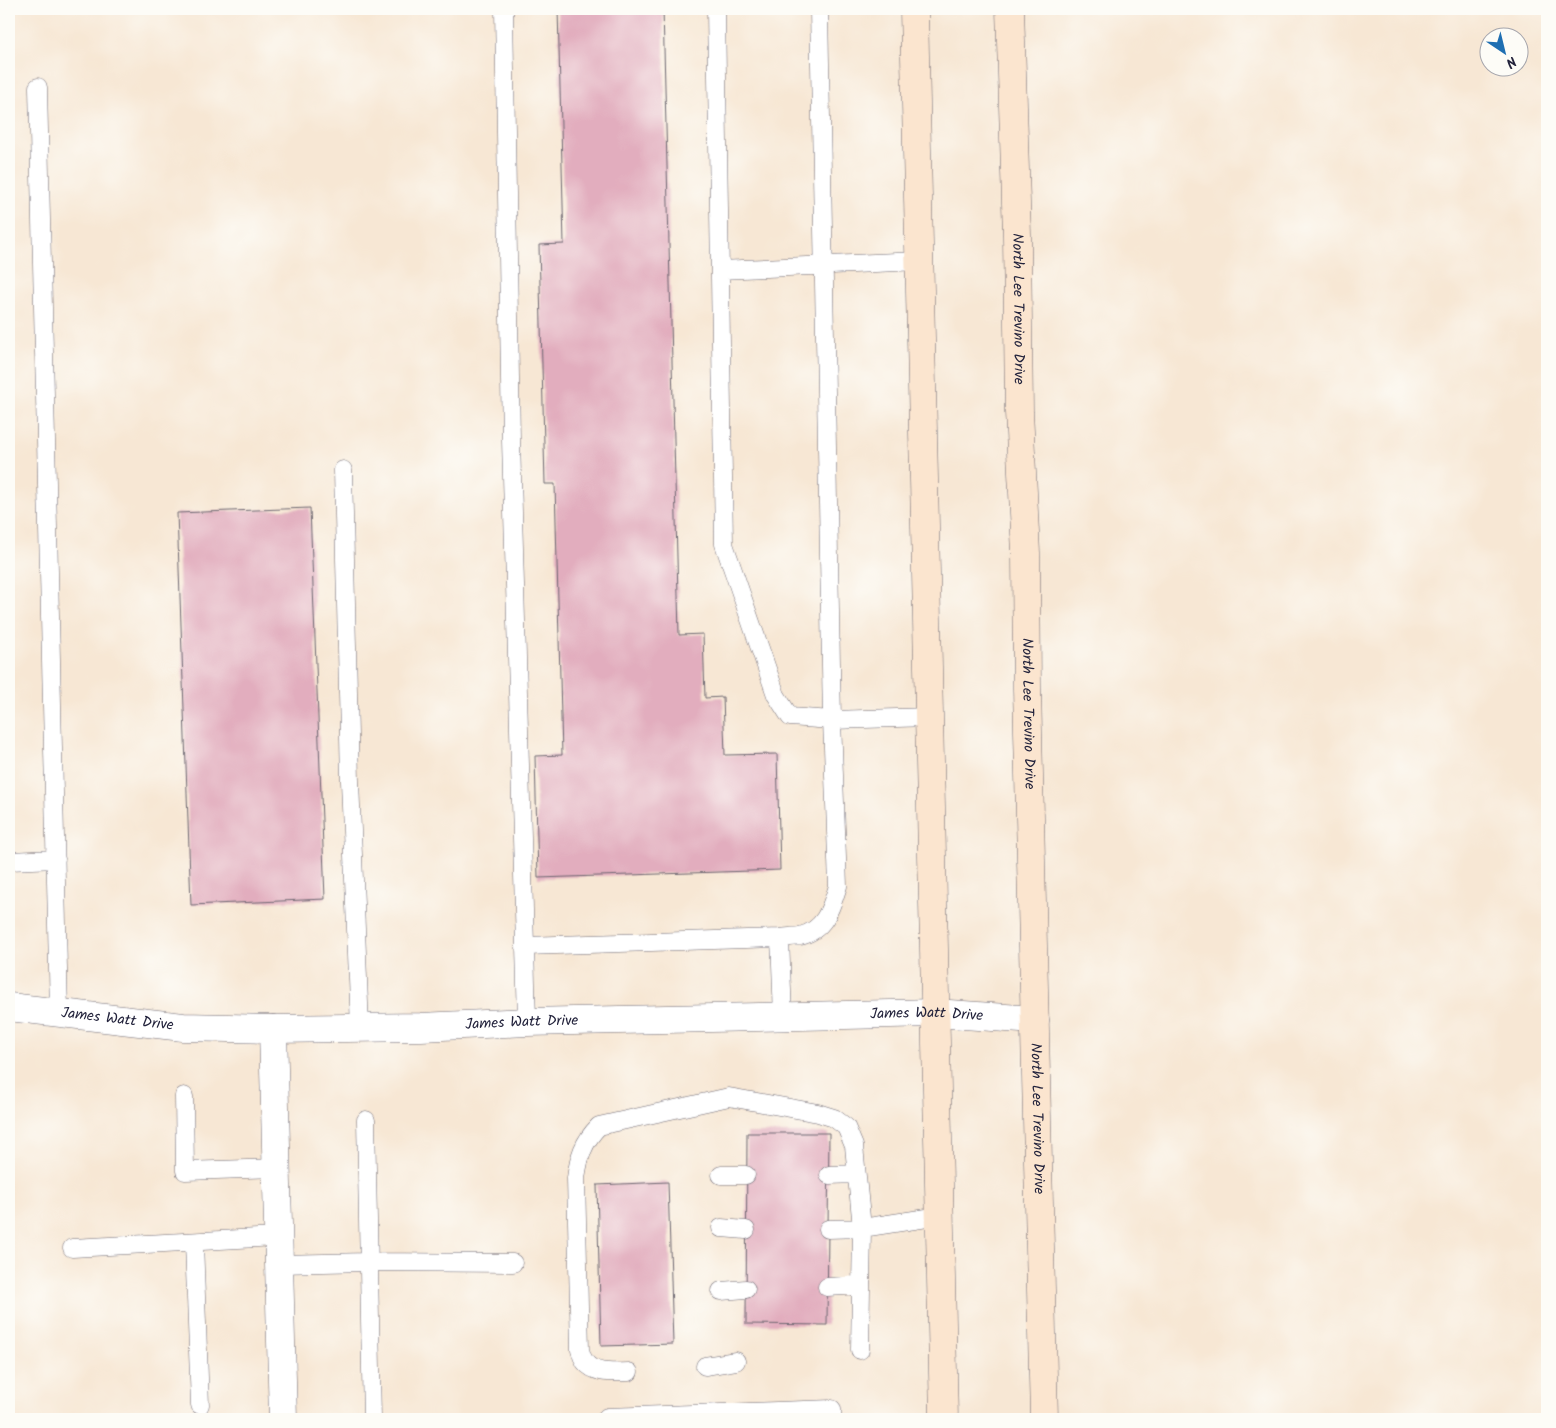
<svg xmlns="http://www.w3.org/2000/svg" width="1556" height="1428" font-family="Kalam,sans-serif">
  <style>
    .building { fill: #e2adbe }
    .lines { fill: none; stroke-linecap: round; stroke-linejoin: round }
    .service-casing { stroke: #6d6771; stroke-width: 19 }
    .minor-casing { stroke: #6d6771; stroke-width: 29 }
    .tertiary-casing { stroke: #6d6771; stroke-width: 29 }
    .secondary-casing { stroke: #6d6771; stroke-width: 29 }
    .service { stroke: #fff; stroke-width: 18 }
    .minor { stroke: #fff; stroke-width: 28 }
    .tertiary { stroke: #fff; stroke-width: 28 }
    .secondary { stroke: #fbe5cf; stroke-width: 28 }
    .labels { text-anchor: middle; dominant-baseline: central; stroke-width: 4.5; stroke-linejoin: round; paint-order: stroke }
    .street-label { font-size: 15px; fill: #22223b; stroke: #fdfcf7 }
  </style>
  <rect width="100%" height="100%" fill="#fdfcf7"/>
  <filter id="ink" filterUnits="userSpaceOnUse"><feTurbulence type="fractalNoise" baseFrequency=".02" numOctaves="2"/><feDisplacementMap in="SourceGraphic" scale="10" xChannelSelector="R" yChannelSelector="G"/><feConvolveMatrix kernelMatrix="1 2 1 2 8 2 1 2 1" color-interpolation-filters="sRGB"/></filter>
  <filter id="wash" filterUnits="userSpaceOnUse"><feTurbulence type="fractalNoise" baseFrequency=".0096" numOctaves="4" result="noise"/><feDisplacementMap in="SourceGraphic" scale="20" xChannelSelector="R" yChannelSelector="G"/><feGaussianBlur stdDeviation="1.12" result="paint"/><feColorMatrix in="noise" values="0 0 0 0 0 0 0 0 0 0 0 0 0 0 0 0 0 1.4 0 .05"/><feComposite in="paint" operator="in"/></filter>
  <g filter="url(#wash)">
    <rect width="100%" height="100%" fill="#f7e7d4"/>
    <g id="blocks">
      <path class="building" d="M558,9h105l16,626 24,-1 2,64 18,-1 2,58 52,-1 3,116 -242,8 -3,-122 27,-1 -7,-271h-10l-6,-239 25,-1z
        M310,508l15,391 -134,6 -14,-392z
        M747,1133h82l-2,192 -81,-1z
        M668,1182l5,162 -72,2 -4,-161z"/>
    </g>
  </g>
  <g filter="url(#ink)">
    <use href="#blocks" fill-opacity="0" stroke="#6d6771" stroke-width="1"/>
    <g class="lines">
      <g class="service-casing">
        <path id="service" d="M504,9l7,431 14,506
          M716,9l8,535 52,151 14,22 42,3 97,-3
          M38,87l21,926
          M720,270l199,-9
          M343,470l7,311 10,247
          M9,861l47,-2
          M780,938c7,-1 14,-1 20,-2 25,-6 31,-28 38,-50l-6,-166 -13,-711
          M527,1022l-2,-76 255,-8 3,79
          M184,1096l1,75 91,-3
          M366,1120l6,299
          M721,1175h25
          M829,1175l27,-1
          M721,1228l25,2
          M194,1242l6,163
          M72,1248l206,-11
          M279,1264l89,-2 145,1
          M827,1287l34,-2
          M721,1291l25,-2
          M860,1350l2,-122 78,-12
          M705,1366l31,-5
          M629,1372c-14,0 -34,3 -44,-10 -2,-3 -4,-8 -5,-12l-4,-172c3,-21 7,-36 23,-52l130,-29 89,16 16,5 12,9 8,19 8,82 -34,1
          M607,1419v-2l225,-8v10"/>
      </g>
      <g class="minor-casing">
        <path id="minor" d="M273,1029l10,390"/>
      </g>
      <g class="tertiary-casing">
        <g id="tertiary">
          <path id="s1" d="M9,1007l174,20 90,2 148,-2 106,-5 408,-9 100,7"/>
        </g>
      </g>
      <g class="secondary-casing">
        <g id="secondary">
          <path d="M914,9l30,1410"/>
          <path id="s2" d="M1010,9l7,226 2,177 7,141 1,135 17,731"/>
        </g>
      </g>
      <use href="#service" class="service"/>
      <use href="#minor" class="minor"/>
      <use href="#tertiary" class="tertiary"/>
      <use href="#secondary" class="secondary"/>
    </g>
  </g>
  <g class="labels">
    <g class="street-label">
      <text stroke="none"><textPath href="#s2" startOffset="300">North Lee Trevino Drive</textPath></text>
      <text stroke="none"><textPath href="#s2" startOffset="705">North Lee Trevino Drive</textPath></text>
      <text stroke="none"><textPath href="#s1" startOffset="919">James Watt Drive</textPath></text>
      <text stroke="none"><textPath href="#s1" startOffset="109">James Watt Drive</textPath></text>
      <text stroke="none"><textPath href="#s1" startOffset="514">James Watt Drive</textPath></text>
      <text stroke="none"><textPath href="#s2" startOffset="1110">North Lee Trevino Drive</textPath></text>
    </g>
  </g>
  <rect width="1556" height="1428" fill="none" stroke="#fdfcf7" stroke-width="30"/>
  <g transform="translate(1504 52) rotate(145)"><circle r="24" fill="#fdfcf7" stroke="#a5a5ac"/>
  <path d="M0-4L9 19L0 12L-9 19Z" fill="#1f6fb2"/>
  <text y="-8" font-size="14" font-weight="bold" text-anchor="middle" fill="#22223b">N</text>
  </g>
</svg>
